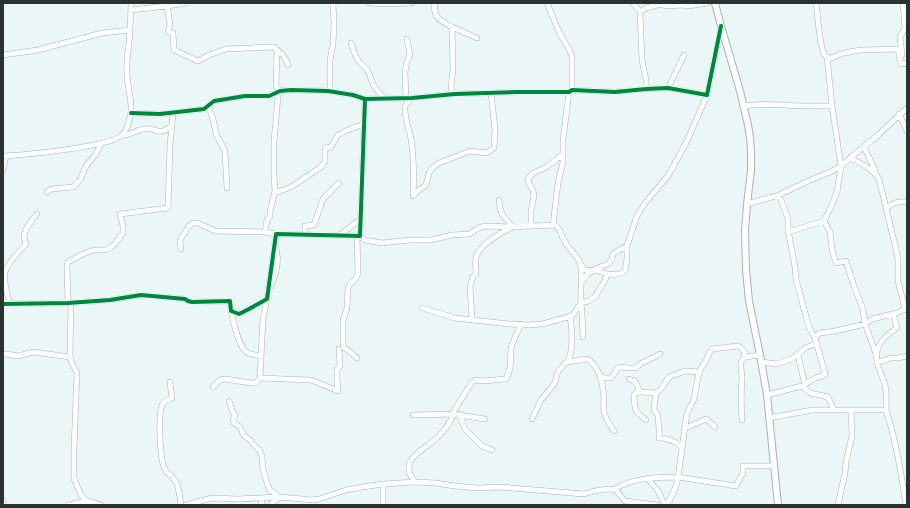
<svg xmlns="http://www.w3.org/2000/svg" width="910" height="508" font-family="'Exo 2',sans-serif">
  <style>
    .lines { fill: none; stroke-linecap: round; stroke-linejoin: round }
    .minor-casing { stroke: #abb3b3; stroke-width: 6 }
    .tertiary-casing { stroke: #abb3b3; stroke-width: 8 }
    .minor { stroke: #fcfefe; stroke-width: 5 }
    .tertiary { stroke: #fcfefe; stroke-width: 6 }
    .cycleway-casing { stroke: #e6fbfb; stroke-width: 6 }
    .cycleway { stroke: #00873e; stroke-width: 4 }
  </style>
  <rect width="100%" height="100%" fill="#ebf6f6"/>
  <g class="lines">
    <g class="minor-casing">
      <path id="minor" d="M369,3l14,1 29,-1
        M435,3c-3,14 6,18 17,24
        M547,3l12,29 11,19 2,6v33
        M633,3l7,9
        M816,3c2,12 3,44 9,53l6,2 13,-5 17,-3 37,-1 3,15 4,-1 2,1
        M167,6l19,-3
        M131,10l36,-4 3,18 -2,8 5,1 1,17 24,11 11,-6 17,-6 48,-2 10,9 4,9
        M351,43l5,14 4,6 7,6 7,17 4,5 7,8
        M3,55l35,-5 64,-17 28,-3
        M902,55l-2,-18 5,-9 -2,-25
        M827,57l5,49
        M668,88l16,-33
        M646,89v-9l-4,-20 -2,-48 6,-4 15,-4 5,2 17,-1 5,1 20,-3
        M330,91v-31l3,-15 1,-24 -1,-16 1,-2
        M453,94l-2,-7 2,-18 -1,-42 25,11
        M412,98l-7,8c-1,11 4,22 6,33 3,19 3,38 2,57l6,-6 7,-5 3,-12 3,-5 7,-5 31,-12 16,2 8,-5 1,-19 -4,-36
        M406,99l-1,-27 2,-11 3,-6 -3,-16
        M744,106c20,-4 40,0 60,0 9,0 19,0 28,0l9,60 -4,26 -5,13 -8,16
        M208,107l3,6 2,6 3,15 9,17 2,37
        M131,113l29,1 44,-5 10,-8 31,-5h24l11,-5 11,-1 37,1 25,4 12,4 47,-1 43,-4 63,-2h51l3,-2 43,2 31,-3 22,-1 39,7 14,-68
        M899,114l8,17
        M122,135c8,1 14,-5 22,-6 13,-2 13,8 28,-3
        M864,147l10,21 2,7
        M3,156c20,-1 108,-9 119,-21 5,-5 8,-16 9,-23 1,-13 -4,-26 -4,-39 -1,-10 1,-21 2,-30 1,-14 2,-27 2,-40
        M850,158c10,5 23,11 29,21l17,70 2,10v22l7,28
        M3,170l3,-14
        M47,192l4,-3 22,-2 7,-7 6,-14 10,-12 5,-10
        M275,193l16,-6 30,-20 4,-6v-13l6,-1c2,-3 4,-8 6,-11 2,-3 23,-11 27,-12
        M779,195l9,24v11l7,37 1,13 13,47 6,11 10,35v2c-8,2 -14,4 -20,10
        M499,200c2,17 4,15 14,27
        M747,204l32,-9 27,-13 24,-10 11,-6 37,-31 29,-27
        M886,209c5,-6 13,-8 21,-7
        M553,225l5,-42 5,-21v-22l6,-48
        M531,226v-15l3,-16 -1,-5 -4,-7 -1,-4 4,-5 16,-8 15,-12
        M788,232l36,-11 6,11 2,17 4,14 10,-2 8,25 9,23 2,15 11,30
        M276,234l-11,-2 2,-12 3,-4v-5l5,-20 -1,-17v-32l4,-46 2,-5 -4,-5 1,-36
        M305,235v-9l9,-1 9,-26 16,-16
        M338,236l23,-17
        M357,236l1,37 -2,5 -6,6 -2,4 -1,20 -4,12v24l1,4 4,2 9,8
        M360,236l4,4 18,3 28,-3h21l21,-5 18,-1 8,-6 7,-2 26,1 44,-2c6,4 6,10 9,15 4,9 12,13 16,23 3,8 0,30 1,40 1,11 2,22 2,34
        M181,249l-1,-9 9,-14 4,-3h5l17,8 50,1
        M581,265l4,5 13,1 9,3
        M581,283l6,-8 8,-6 13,-5 4,-5 1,-5 6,-4 8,-4
        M269,289c8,-14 11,-29 6,-44
        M68,303l-1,-37 1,-4 17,-9 9,-3h12l5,-3 4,-3 8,-11v-7l-3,-12 48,-6 2,-63 3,-32
        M71,303l-1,51 1,7 6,12 -3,76v30l7,16 6,6
        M3,304l65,-1 42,-3 31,-5 44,4 3,2 4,1 38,-1 1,10 8,3 10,-5 18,-10 9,-65 84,2 5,-137
        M10,304c-2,-7 -7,-26 -5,-32 2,-9 14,-20 21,-28 0,-1 -2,-6 -2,-7 0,-8 8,-17 13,-23
        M422,308l33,10 54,6 18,1 15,-1 30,-8 9,-13 7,-2 7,-4 10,-17 2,-6c7,1 13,1 18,-3l2,-12v-13l10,-30 8,-13 23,-27 19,-35 20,-46
        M231,311c3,11 7,37 17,42 4,2 9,2 13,3
        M570,316c2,12 4,36 -3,46l20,-3c13,7 16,26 17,39 0,5 -1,9 0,13 1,8 6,14 10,20
        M472,320l-2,-34 3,-9 3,-3c0,-5 -1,-11 0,-16 2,-13 24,-24 34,-30
        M3,355l3,-1 12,2 15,-4 37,5
        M760,355l-15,2c0,-5 -2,-9 -7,-11l-26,3 -3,4 -3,8 -5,7 -3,9 -4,22 -7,14 -9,64 58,9 7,-13v-7h31
        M798,355l7,30 -1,2
        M761,362l15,2 16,-5 13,-11 8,-3 2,-2 1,-7 4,-3 15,-2 30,-7 7,-5 21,-5
        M877,362l6,-1 7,-3h8l9,-2
        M600,375l4,3h7l7,-10 3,-1 7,1h8l4,-4 20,-10
        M260,378l51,2 27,11 -1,-12v-9l3,-4 -1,-17
        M629,379l6,2 5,11 16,1 5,-4 8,-12 16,-6 14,1
        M170,382l2,16c-4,2 -8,3 -10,7 -4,9 -2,53 2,62 2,6 10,10 13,17 2,6 3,14 4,21
        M213,387l7,-7 5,-1 26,4c5,0 7,-1 9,-5l3,-60 4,-19
        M639,391l-5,4c1,14 -1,15 12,25
        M656,393l-2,15 1,4 3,3c0,8 2,15 1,23 9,0 16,3 23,9
        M767,395l35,-9 8,7 18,4 6,13
        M229,401l3,9 3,5 -2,5 1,3 6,4 4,9 6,4 3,4 7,7 2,6 1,12 5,17 2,4 9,7
        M886,410c10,31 15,63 20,95
        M459,414l6,15 17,17 10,4
        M413,415l39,-1
        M769,418l44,-8h38
        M485,419l-33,-5 20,-32 3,-2 8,1 23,-2c6,-9 4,-21 5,-31 2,-8 7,-16 10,-24
        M532,419l9,-19 14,-17 2,-9 2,-4 8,-8
        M742,420c-1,-14 -1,-28 0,-42 0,-6 -2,-11 -1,-16l4,-5
        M685,425l3,2 18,-8c3,2 6,5 9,8
        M648,479l10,12 7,14
        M415,482c-19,-23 10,-32 23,-45 7,-7 12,-14 16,-23
        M383,484v21
        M615,489c17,-11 42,-12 63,-12 -2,12 -5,19 -12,28
        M261,498l1,7
        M3,500l1,5
        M68,505l19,-4 14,4
        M186,505l26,-7 26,1 41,-2 34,3 6,-1 27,-9 16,-3 21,-3 33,-2 19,1 20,3 22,2 23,-1 84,7c11,-4 20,-5 31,-5l10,12 32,4
        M271,505l1,-2 9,-6
        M838,505l7,-32 1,-11 6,-26 -1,-26h35c0,-8 1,-18 -1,-25 -2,-8 -7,-16 -8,-24 -3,-15 9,-26 20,-33l-4,-14 4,-1 10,-5"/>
    </g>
    <g class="tertiary-casing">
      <path id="tertiary" d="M715,3l6,23 19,65 8,34 2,12 1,16v17l-4,34 -2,27 1,39 3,31 11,54 7,40 11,110"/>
    </g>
    <use href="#minor" class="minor"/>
    <use href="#tertiary" class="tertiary"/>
    <g class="cycleway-casing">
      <path id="cycleway" d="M131,113l29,1 44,-5 10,-8 31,-5h24l11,-5 11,-1 37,1 25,4 12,4 47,-1 43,-4 63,-2h51l3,-2 43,2 31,-3 22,-1 39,7 14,-69
        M3,304l65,-1 42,-3 31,-5 44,4 3,2 4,1 38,-1 1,10 8,3 10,-5 18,-10 9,-65 84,2 5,-137"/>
    </g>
    <use href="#cycleway" class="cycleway"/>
  </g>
  <rect width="910" height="508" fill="none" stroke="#2a3232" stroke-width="8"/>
</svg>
